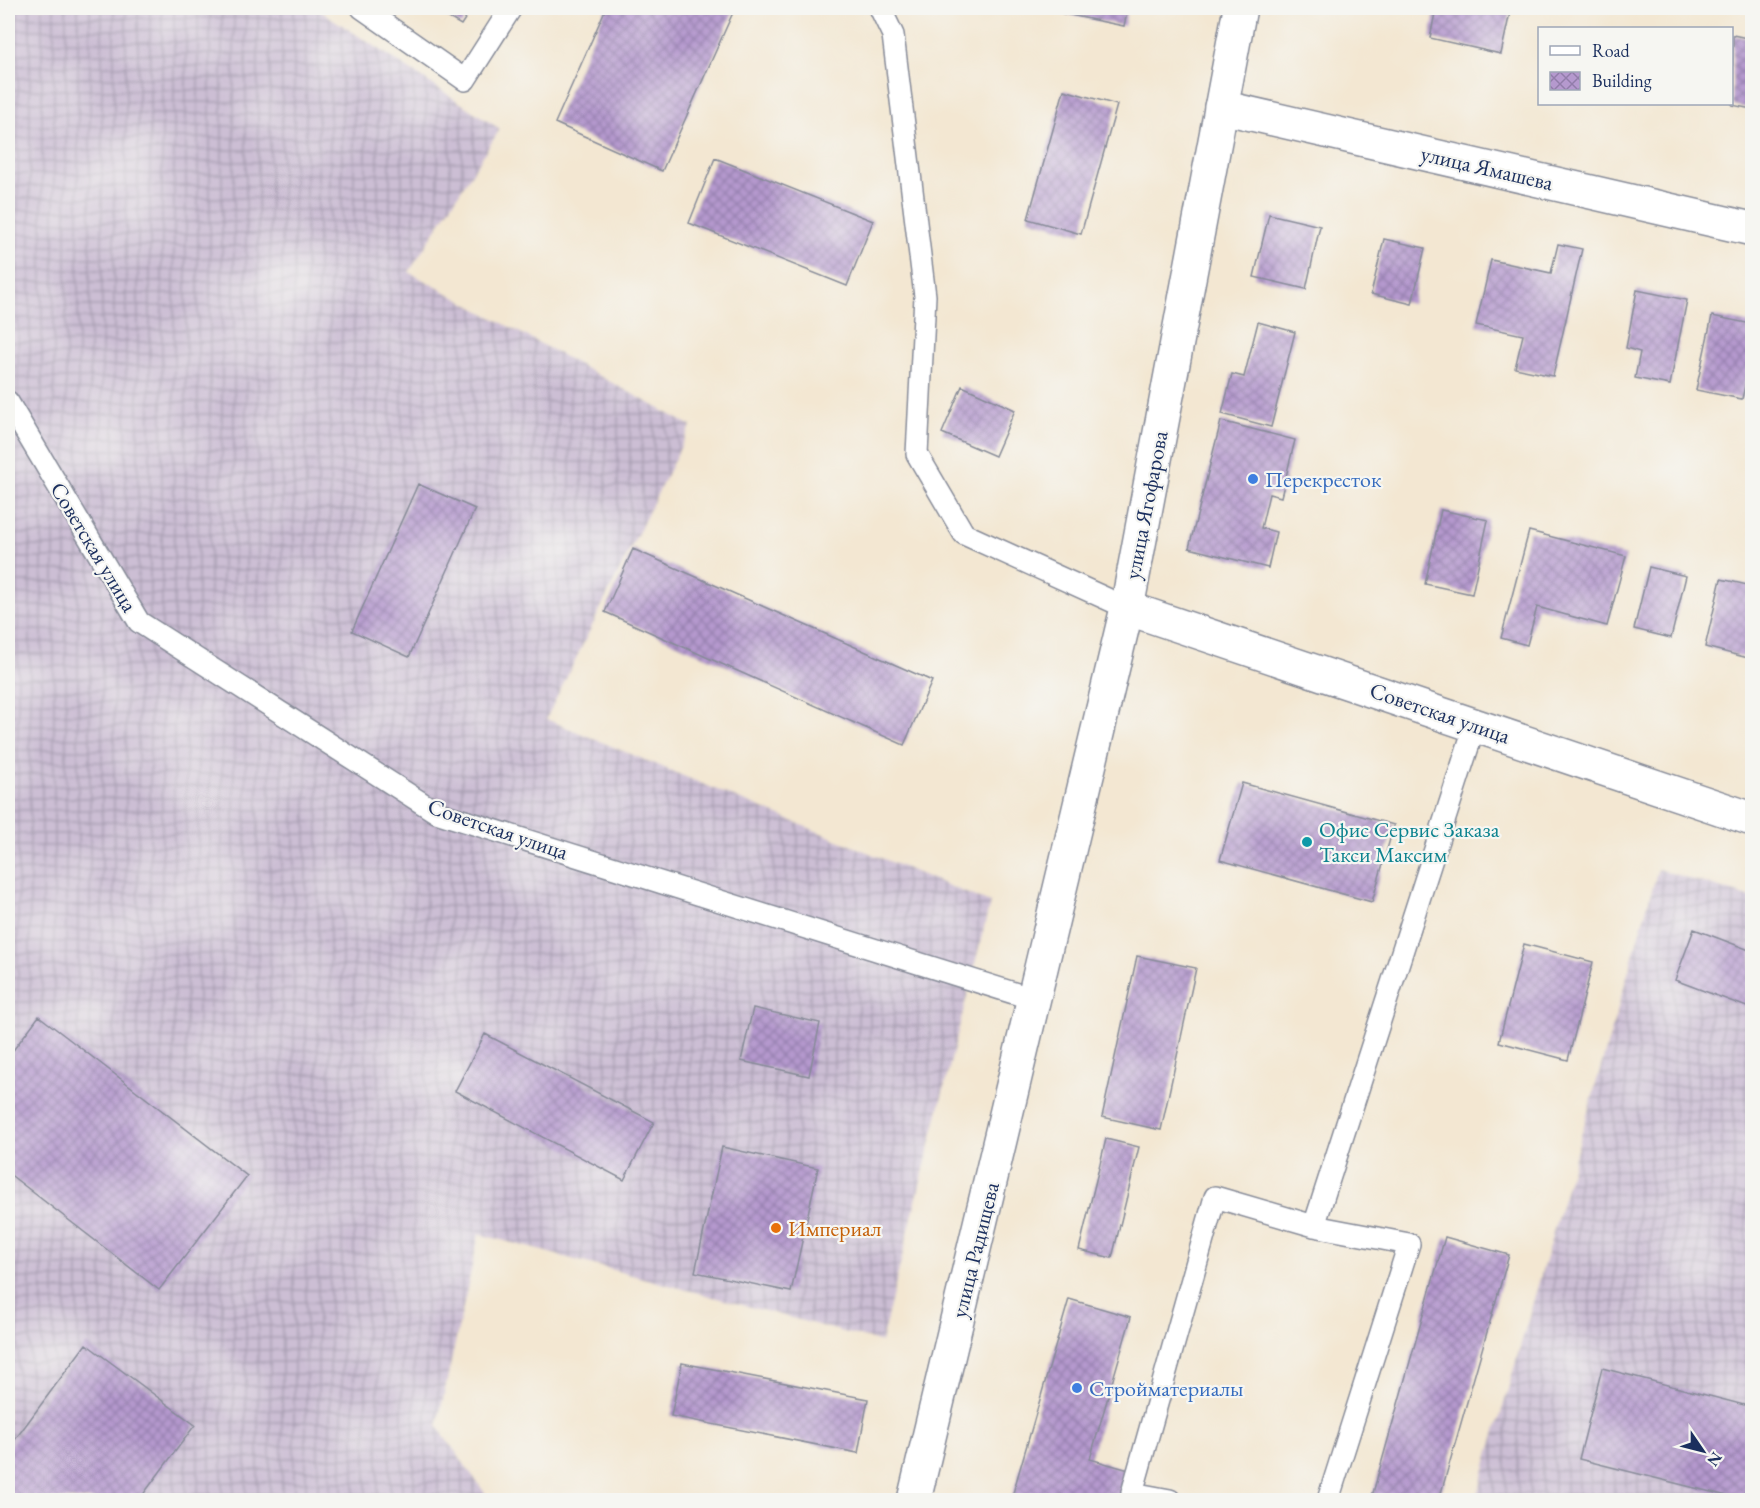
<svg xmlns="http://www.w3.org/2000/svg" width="1760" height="1508" font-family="'EB Garamond',serif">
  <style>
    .industrial { fill: url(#industrial-grid) }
    .building { fill: url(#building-cross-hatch) }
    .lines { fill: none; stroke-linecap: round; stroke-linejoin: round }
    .lane-casing { stroke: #878b98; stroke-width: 24 }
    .street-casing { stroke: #878b98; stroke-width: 36 }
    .primary-casing { stroke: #878b98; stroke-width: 36 }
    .lane { stroke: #fff; stroke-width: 21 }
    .street { stroke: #fff; stroke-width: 33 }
    .primary { stroke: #fff; stroke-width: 33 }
    .shop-dot { fill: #3f7fe0; stroke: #f6f6f2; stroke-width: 2 }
    .culture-dot { fill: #0f9aa8; stroke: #f6f6f2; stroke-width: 2 }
    .food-dot { fill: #e8710a; stroke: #f6f6f2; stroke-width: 2 }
    .labels { text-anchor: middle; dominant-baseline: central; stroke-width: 4.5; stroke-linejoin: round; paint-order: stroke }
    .street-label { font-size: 22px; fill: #1b2f5e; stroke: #f6f6f2 }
    .shop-label { font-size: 22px; fill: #366cbe; stroke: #f6f6f2; text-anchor: start }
    .culture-label { font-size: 22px; fill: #0d838f; stroke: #f6f6f2; text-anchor: start }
    .food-label { font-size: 22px; fill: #c56008; stroke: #f6f6f2; text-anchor: start }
  </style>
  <defs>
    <pattern id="industrial-grid" width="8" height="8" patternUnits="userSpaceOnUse" patternTransform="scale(1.5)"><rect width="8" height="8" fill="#ccbed4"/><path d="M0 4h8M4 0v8" fill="none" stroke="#a59baf"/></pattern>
    <pattern id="building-cross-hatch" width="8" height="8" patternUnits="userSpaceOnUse" patternTransform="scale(1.5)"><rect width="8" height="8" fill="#b599ce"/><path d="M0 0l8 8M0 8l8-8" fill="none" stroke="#927daa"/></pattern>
  </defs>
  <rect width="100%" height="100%" fill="#f6f6f2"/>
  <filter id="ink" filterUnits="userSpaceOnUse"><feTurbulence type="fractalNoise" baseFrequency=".0167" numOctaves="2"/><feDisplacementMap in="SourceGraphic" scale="12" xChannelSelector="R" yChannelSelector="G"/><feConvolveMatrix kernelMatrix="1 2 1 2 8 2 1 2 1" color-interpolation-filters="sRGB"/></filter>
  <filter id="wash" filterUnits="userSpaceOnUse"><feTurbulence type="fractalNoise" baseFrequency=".008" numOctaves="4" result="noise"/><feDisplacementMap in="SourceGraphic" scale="24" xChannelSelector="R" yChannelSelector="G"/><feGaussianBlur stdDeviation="1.35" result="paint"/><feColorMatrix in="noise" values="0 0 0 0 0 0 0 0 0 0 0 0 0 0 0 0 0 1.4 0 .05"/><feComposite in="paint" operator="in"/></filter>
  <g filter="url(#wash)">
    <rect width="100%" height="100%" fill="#f3e7d2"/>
    <path class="industrial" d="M8,8h308l184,121 -91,143 282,154 -145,293 444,184 -109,439 -402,-108 -42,192 53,74h-482z
      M1658,869l94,29v602h-276z"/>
    <g id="blocks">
      <path class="building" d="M8,8h7l-7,11z
        M432,8h40l-11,17z
        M606,8h129l-73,163 -107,-48z
        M1036,8h92l-4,18z
        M1436,8h75l-10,46 -71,-16z
        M1733,35l19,4v70l-20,-4z
        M1064,90l53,15 -36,129 -53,-15z
        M715,158l158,63 -26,65 -158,-63z
        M1269,214l51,12 -14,63 -52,-12z
        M1384,239l41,9 -13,56 -41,-10z
        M1558,244l24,5 -29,127 -38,-8 8,-33 -47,-10 15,-65 60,13z
        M1637,290l50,10 -17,85 -35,-7 5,-26 -14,-4z
        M1712,316l40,8v55l-5,-2 -5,22 -46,-9z
        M1258,322l37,10 -24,95 -49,-13 10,-40 12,3z
        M962,386l53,24 -20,46 -53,-23z
        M1221,421l74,19 -14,57 -12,-3 -8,34 15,4 -8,36 -79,-20z
        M418,484l57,25 -66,148 -57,-26z
        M1441,510l47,10 -16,74 -47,-10z
        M1529,531l97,25 -19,70 -70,-19 -10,38 -26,-7z
        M633,549l299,132 -28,64 -299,-133z
        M1649,567l37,9 -15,62 -37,-9z
        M1721,579l31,7v73l-47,-12z
        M1242,783l152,42 -22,77 -152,-42z
        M1694,929l58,22v58l-77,-29z
        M1524,944l69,18 -25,98 -69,-18z
        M1137,956l59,12 -35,162 -59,-13z
        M753,1008l67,15 -11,53 -68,-15z
        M39,1016l208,160 -88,114 -151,-117v-116z
        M485,1034l169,88 -30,58 -169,-89z
        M1106,1139l33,8 -27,111 -33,-8z
        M722,1147l96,21 -27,124 -96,-20z
        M1445,1237l64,18 -70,245h-68z
        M1069,1299l62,18 -41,142 39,11 -9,30h-109z
        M86,1344l109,81 -56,75h-131v-51z
        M682,1363l186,36 -10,54 -187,-37z
        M1602,1368l150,39v56l-9,37 -164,-41z"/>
    </g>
  </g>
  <g filter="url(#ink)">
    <use href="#blocks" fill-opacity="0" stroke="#878b98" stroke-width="1.5"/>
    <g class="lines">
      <g class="lane-casing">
        <path id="lane" d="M362,8l103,72 46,-72
          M880,8l13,27 32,261 -8,158 47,80 163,74
          M8,402l131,220 297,190 600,188
          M1314,1226l161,-501
          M1170,1500l-38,-7 83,-296 99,29 95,18 -81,256"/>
      </g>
      <g class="street-casing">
        <path id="street" d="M1221,107l531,122
          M1127,608l625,211"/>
      </g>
      <g class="primary-casing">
        <path id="primary" d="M914,1500l213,-892 113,-600"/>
      </g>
      <use href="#lane" class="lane"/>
      <use href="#street" class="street"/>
      <use href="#primary" class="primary"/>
    </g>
  </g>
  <g class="shop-dot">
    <circle cx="1253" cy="479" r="6"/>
    <circle cx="1077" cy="1388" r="6"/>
  </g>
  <circle class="culture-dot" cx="1307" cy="842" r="6"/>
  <circle class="food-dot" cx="776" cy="1228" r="6"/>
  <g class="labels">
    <g class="street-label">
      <text transform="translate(1487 168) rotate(13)">улица Ямашева</text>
      <text transform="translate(1146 505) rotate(-79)">улица Ягофарова</text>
      <text transform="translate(94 547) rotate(59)">Советская улица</text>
      <text transform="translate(1440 713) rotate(19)">Советская улица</text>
      <text transform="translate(498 829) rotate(19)">Советская улица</text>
      <text transform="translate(975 1250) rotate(-76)">улица Радищева</text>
    </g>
    <g class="shop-label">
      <text x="1265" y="479">Перекресток</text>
      <text x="1089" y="1388">Стройматериалы</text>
    </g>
    <g class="culture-label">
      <text x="1319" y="829">Офис Сервис Заказа<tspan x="1319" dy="25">Такси Максим</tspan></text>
    </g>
    <g class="food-label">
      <text x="788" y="1228">Империал</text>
    </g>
  </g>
  <rect width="1760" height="1508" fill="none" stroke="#f6f6f2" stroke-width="30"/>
  <rect x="1538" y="27" width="195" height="78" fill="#f6f6f2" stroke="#9ea6b7" stroke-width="1.5"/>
  <rect x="1550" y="46" width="30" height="9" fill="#ffffff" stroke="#9ea6b7" stroke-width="1.5"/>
  <text x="1592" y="57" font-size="18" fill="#1b2f5e">Road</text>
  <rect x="1550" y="72" width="30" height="18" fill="url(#building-cross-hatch)" stroke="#9ea6b7" stroke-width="1.5"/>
  <text x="1592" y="87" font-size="18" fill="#1b2f5e">Building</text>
  <g transform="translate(1703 1451) rotate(125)" stroke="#f6f6f2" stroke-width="4.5" paint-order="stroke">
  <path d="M0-4.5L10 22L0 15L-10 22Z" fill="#1b2f5e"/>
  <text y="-9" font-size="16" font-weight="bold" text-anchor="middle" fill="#1b2f5e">N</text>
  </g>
</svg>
